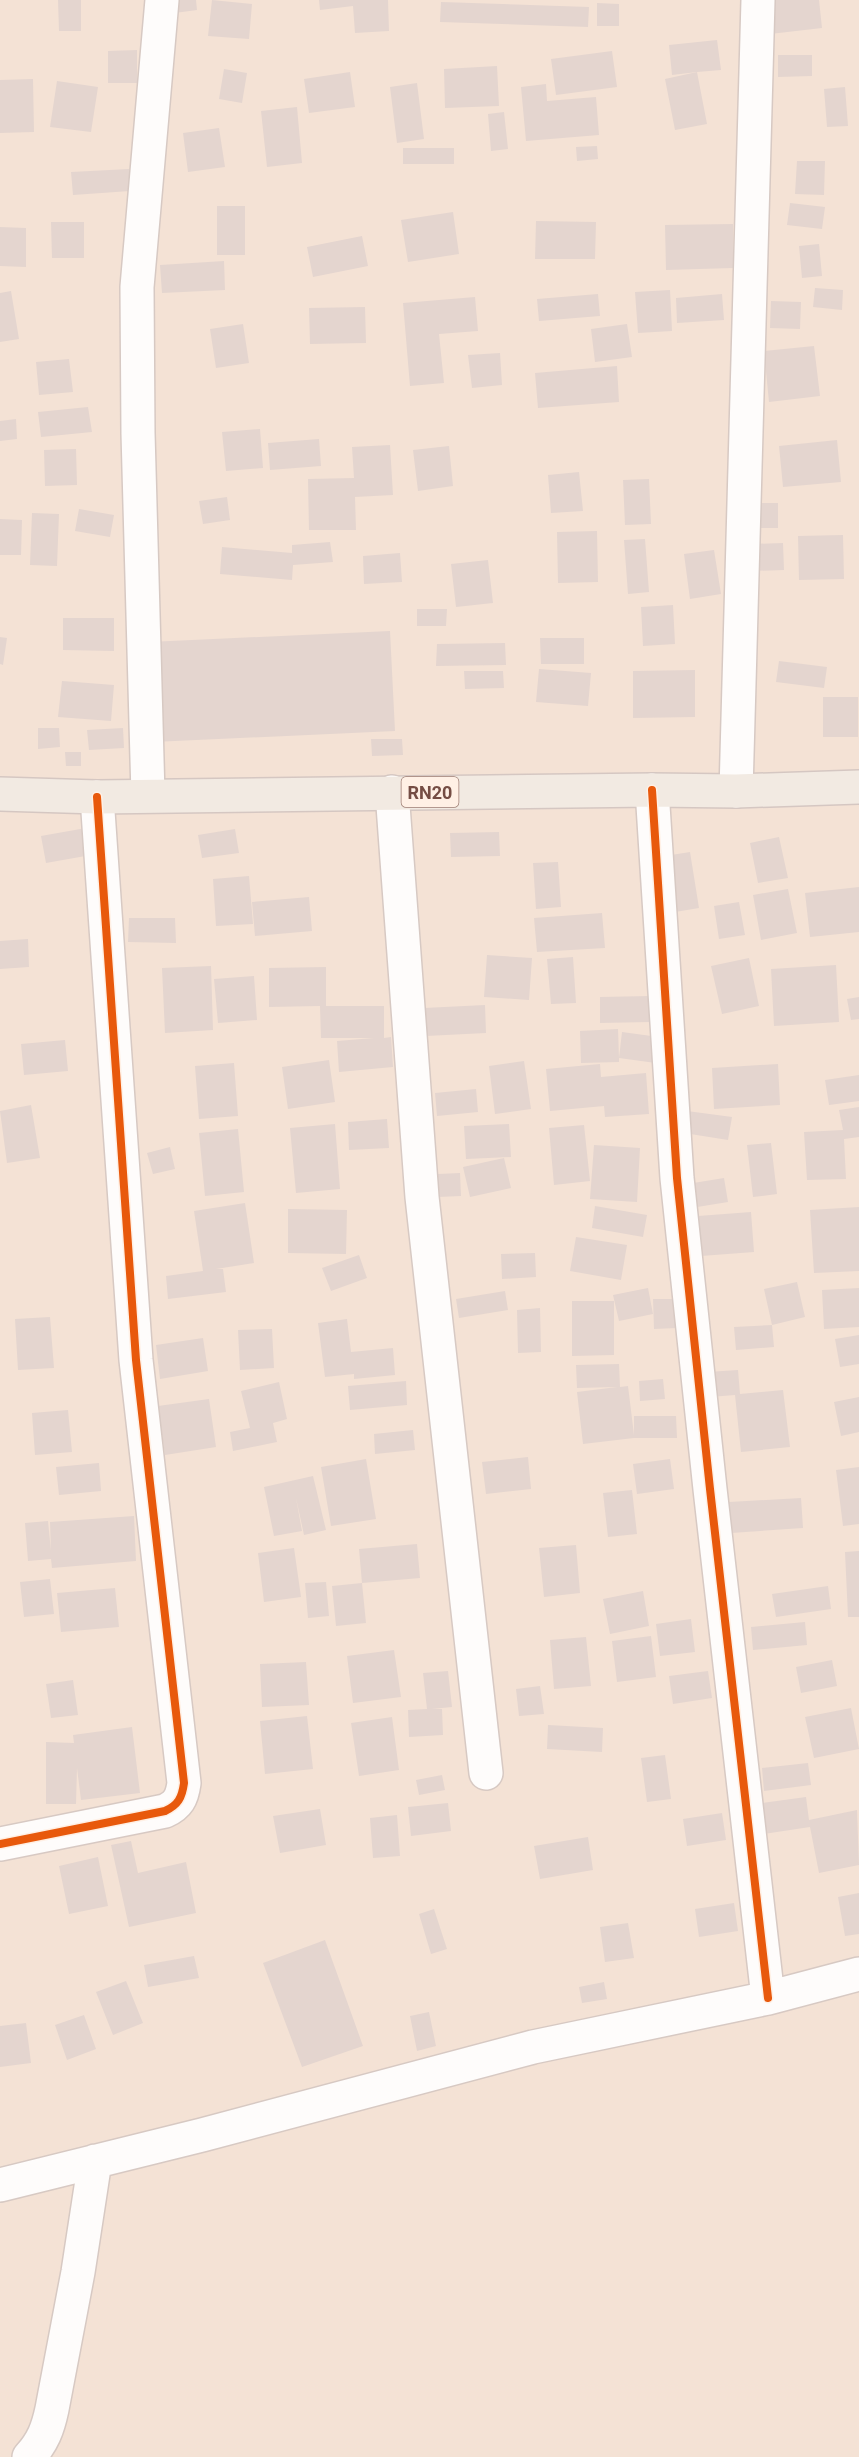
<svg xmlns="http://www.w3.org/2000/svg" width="859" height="2457" font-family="Roboto,sans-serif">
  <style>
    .residential { fill: #f4e2d5 }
    .building { fill: #e4d5cf }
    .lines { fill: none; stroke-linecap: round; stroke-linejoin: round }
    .minor-casing { stroke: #d7c9c3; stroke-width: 36 }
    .major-casing { stroke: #d5c7c2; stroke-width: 36 }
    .minor { stroke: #fefcfb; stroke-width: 33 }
    .major { stroke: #f2eae2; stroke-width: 33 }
    .cycleway-casing { stroke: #fff0e5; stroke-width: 11 }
    .cycleway { stroke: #e8590c; stroke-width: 8 }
    .labels { text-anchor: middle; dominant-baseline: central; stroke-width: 4.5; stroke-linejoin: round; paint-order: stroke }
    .shield { fill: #fff0e5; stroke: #9e7e74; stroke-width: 1.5 }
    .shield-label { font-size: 18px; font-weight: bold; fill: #754d44 }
  </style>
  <rect width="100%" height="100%" fill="#f6ede5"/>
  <path class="residential" d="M0,0h859v2457h-859z"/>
  <path class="building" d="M58,0h23v31h-22z
    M165,0h31l1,10 -30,4z
    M212,0l40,4 -3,35 -41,-3z
    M319,0h69l1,31 -34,2 -2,-27 -33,4z
    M766,0h53l3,28 -52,6z
    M441,2l148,5 -1,20 -148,-5z
    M597,3l22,1v22h-22z
    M717,40l4,30 -24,2 10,52 -32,6 -10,-51 32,-7 -25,3 -3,-30z
    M137,50v33h-29v-32z
    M612,51l5,36 -61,8 -5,-36z
    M778,55h34v21l-34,1z
    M497,66l2,40 -54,2 -1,-39z
    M224,69l23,4 -5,30 -23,-4z
    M350,72l5,35 -46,6 -5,-34z
    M33,79l1,53 -34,1v-53z
    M57,81l41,6 -7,45 -41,-5z
    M417,83l7,56 -27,4 -7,-56z
    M546,84l1,17 49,-4 3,38 -73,6 -5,-54z
    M845,87l3,39 -21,1 -3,-38z
    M297,107l5,56 -35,4 -6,-56z
    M504,112l4,37 -17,2 -3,-37z
    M219,128l6,39 -37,5 -5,-39z
    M597,146l1,13 -21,2 -1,-14z
    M403,148h51v16h-51z
    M797,161h28l-1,34 -29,-1z
    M129,169l1,22 -57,4 -2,-23z
    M790,203l35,4 -3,22 -35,-4z
    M217,206h28v49h-28z
    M453,212l6,42 -51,8 -7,-42z
    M536,221l60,1 -1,37h-60z
    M51,222h33v36h-32z
    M733,224v44l-67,2 -1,-45z
    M0,227l26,1v39l-26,-1z
    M362,236l6,30 -55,11 -6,-30z
    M819,244l3,32 -20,2 -3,-32z
    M224,261l1,29 -63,3 -2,-28z
    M815,288l28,2 -1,20 -29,-3z
    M670,290l2,41 -34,2 -3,-41z
    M11,291l8,48 -19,3v-49z
    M598,294l2,22 -61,5 -2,-22z
    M722,294l2,26 -47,3 -1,-25z
    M475,297l3,34 -39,3 5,49 -34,3 -7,-83z
    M771,301l30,1 -1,27 -30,-1z
    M365,307l1,36 -56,1 -1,-36z
    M243,324l6,39 -33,5 -6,-39z
    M627,324l5,33 -37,5 -4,-33z
    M814,346l6,50 -51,6 -5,-51z
    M500,353l2,32 -30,3 -4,-33z
    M69,359l4,33 -34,3 -3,-33z
    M617,366l2,36 -81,6 -3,-35z
    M88,407l4,25 -51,5 -3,-25z
    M16,419l1,20 -17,2v-20z
    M260,429l3,39 -37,3 -4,-39z
    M319,439l2,27 -51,4 -2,-27z
    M837,440l4,42 -58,5 -4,-41z
    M390,445l3,50 -38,2 1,33h-47l-1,-51 46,-1 -2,-31z
    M449,446l4,40 -35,5 -5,-41z
    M76,449l1,36 -32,1 -1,-36z
    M579,472l4,39 -32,2 -3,-38z
    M649,479l2,45 -26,1 -2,-45z
    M227,497l3,23 -27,4 -4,-23z
    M748,503h30v25h-31z
    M79,509l35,6 -4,22 -35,-6z
    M32,513l27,1 -2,52 -27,-1z
    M0,519l22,1 -1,35h-21z
    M597,531l1,51 -40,1 -1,-51z
    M843,535l1,44 -45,1 -1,-44z
    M645,539l4,53 -21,2 -4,-54z
    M330,542l3,20 -40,3 -1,15 -72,-6 2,-27 70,6v-8z
    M783,543l1,27 -33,1 -1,-27z
    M714,550l7,44 -31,5 -6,-45z
    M400,553l2,29 -38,2 -1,-28z
    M488,560l5,43 -37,4 -5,-43z
    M673,605l2,39 -32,2 -2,-39z
    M417,609h30l-1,17h-29z
    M63,618h51v33l-51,-1z
    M390,631l5,100 -242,11 -4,-100z
    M0,637l7,1 -4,27 -3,-1z
    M540,638h44v26h-43z
    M505,643l1,22 -70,1 1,-22z
    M779,661l48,6 -3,21 -48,-6z
    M539,669l52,4 -3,33 -52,-4z
    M695,670v47l-62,1v-47z
    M464,671h39l1,17 -39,1z
    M62,681l52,4 -3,36 -53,-4z
    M823,697h35v40h-35z
    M38,728h21l1,19 -22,2z
    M123,728l1,20 -35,2 -2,-20z
    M371,739h31l1,16 -31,1z
    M65,752h16v14h-15z
    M86,828l5,27 -45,8 -5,-27z
    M235,829l4,24 -37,5 -4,-23z
    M499,832l1,24 -49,1 -1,-24z
    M779,837l9,41 -30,5 -8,-40z
    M690,852l9,56 -30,5 -10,-56z
    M558,862l3,45 -25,2 -3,-46z
    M249,876l4,48 -37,2 -3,-47z
    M859,887v45l-49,5 -5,-44z
    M788,889l9,44 -36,7 -8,-45z
    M309,897l3,34 -57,5 -3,-34z
    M739,902l6,33 -26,4 -5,-33z
    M602,913l3,35 -68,4 -3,-34z
    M129,918h46l1,25 -48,-1z
    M28,939l1,28 -29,2v-28z
    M487,955l45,3 -3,42 -45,-3z
    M573,957l3,46 -25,1 -4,-45z
    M749,958l10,48 -37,8 -11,-48z
    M836,965l3,57 -65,4 -3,-57z
    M211,966l2,64 -48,3 -3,-65z
    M326,967v39h58v32l7,-1 2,30 -54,5 -2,-31 37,-3h-53l-1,-32 -51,1v-39z
    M254,976l3,44 -39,3 -4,-44z
    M650,996v26l-50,1v-26z
    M859,997v22l-8,1 -4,-21z
    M485,1005l1,28 -60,3 -2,-28z
    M618,1029l1,29 3,-26 44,6 -3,26 -44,-6v4l-38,1 -1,-32z
    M65,1040l3,31 -44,4 -3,-31z
    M329,1060l6,42 -47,7 -6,-42z
    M524,1061l7,48 -36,5 -6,-48z
    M234,1063l4,53 -39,3 -4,-53z
    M600,1064l1,13 45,-4 3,41 -44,3 -1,-11 -54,5 -4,-42z
    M778,1064l2,41 -66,4 -2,-41z
    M859,1075v26l-30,4 -4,-25z
    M476,1089l2,23 -41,4 -2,-23z
    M31,1105l9,53 -33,5 -7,-52z
    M859,1107v30l-15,2 2,40 -39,1 -3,-48 39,-2 -4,-20z
    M687,1111l45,6 -4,23 -44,-7z
    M387,1119l2,29 -40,2 -1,-28z
    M335,1124l5,65 -44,4 -6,-65z
    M509,1124l2,33 -45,2 -2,-33z
    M584,1125l6,56 -36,4 -5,-57z
    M238,1129l6,63 -39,4 -6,-63z
    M771,1143l6,51 -24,3 -6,-52z
    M594,1145l46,3 -3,54 -47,-3z
    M170,1147l5,22 -22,5 -6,-21z
    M504,1158l7,30 -41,9 -7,-30z
    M460,1173l1,23 -23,1v-23z
    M724,1178l4,24 -43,7 -4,-24z
    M245,1203l9,60 -38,6h7l3,23 -58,7 -2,-23 37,-5 -9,-60z
    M595,1206l52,9 -4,22 -51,-9z
    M859,1207v64l-45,2 -4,-63z
    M288,1209l59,1 -1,44 -58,-1z
    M751,1212l3,40 -53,4 -3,-40z
    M576,1237l51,8 -6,35 -51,-9z
    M535,1253l1,24 -34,2 -1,-25z
    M359,1255l8,23 -36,13 -9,-23z
    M797,1282l8,35 -33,8 -8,-36z
    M648,1288l5,26 -34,7 -6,-26z
    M859,1288v39l-35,2 -2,-39z
    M505,1291l3,19 -49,8 -3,-19z
    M653,1299h23l1,29 -23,1z
    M572,1301h42v54l-42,1z
    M540,1308l1,44 -23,1 -1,-43z
    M50,1317l4,51 -36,2 -3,-51z
    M347,1319l4,33 42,-4 2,27 -41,4v-5l-29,3 -7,-54z
    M772,1325l2,22 -38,3 -2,-23z
    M272,1329l2,39 -34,2 -2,-40z
    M859,1335v29l-19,3 -5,-28z
    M203,1338l5,33 -48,8 -4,-34z
    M619,1364l1,23 8,-1 6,49v-19h42l1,22h-43l-51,6 -6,-52 40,-5 -40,1 -1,-23z
    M738,1370l2,24 43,-4 7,57 -49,5 -6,-57 -25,2 -2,-25z
    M663,1379l2,20 -25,2 -1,-20z
    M406,1381l1,24 -57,5 -2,-24z
    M279,1382l8,37 -14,4 4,19 -44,9 -3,-19 20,-4 -9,-37z
    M859,1397v35l-18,4 -7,-34z
    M209,1399l7,48 -51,8 -7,-49z
    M68,1410l4,42 -37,3 -3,-42z
    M413,1430l2,20 -40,4 -1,-20z
    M528,1457l3,32 -45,5 -4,-32z
    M366,1459l10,60 -45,7 -10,-59z
    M670,1459l4,30 -37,5 -4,-30z
    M99,1463l2,28 -42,4 -3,-28z
    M859,1467v57l-16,2 -7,-56z
    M313,1476l13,54 -22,5 -8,-37 6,33 -28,5 -10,-49z
    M632,1490l5,44 -29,3 -5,-44z
    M801,1498l2,30 -72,5 -2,-31z
    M134,1516l2,45 -84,7 -1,-9 -23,2 -3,-38 23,-2 3,30 -1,-29z
    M417,1544l3,34 -58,5 -3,-34z
    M576,1545l4,48 -36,4 -5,-49z
    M294,1548l7,49 -37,5 -6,-49z
    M859,1551v66h-11l-3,-65z
    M50,1579l4,35 -30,3 -4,-35z
    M326,1582l3,34 -21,2 -3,-35z
    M362,1583l4,40 -30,3 -4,-40z
    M828,1586l3,23 -55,8 -4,-23z
    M115,1588l4,39 -58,5 -4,-39z
    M643,1591l6,35 -39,8 -7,-35z
    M691,1619l4,33 -35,4 -4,-32z
    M805,1622l2,23 -54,5 -2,-23z
    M651,1636l5,41 -39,5 -5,-41z
    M586,1637l5,49 -37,3 -4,-49z
    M394,1650l7,47 -48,6 -6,-47z
    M832,1660l5,26 -36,7 -5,-26z
    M306,1662l3,43 -47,2 -2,-43z
    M448,1671l4,36 -20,2h10l1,26 -34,2 -1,-27 19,-1 -4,-36z
    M708,1671l4,27 -39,6 -4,-28z
    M73,1680l5,35 -27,3 -5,-34z
    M540,1686l4,28 -25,2 -3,-27z
    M851,1708l8,41 -45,9 -9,-41z
    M307,1716l6,53 -48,5 -5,-53z
    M392,1717l7,53 -40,6 -8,-53z
    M548,1725l55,3 -1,24 -55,-3z
    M132,1727l8,66 -59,7 -4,-32 -1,36h-30v-62l28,1 -1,-8z
    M665,1755l6,44 -24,3 -6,-44z
    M808,1763l3,22 -47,6 -2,-23z
    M442,1775l3,15 -26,5 -3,-15z
    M806,1797l3,23 48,-10 2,55 -40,8 -9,-46 -53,8 -3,-31z
    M448,1803l3,28 -40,5 -3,-29z
    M320,1809l6,36 -46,8 -7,-37z
    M722,1813l4,27 -39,6 -4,-27z
    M397,1815l3,41 -27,2 -3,-40z
    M588,1837l5,33 -53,9 -6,-33z
    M131,1841l7,32 48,-11 10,51 -67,14 -18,-82z
    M98,1857l10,49 -39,8 -10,-48z
    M859,1893v41l-14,2 -7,-39z
    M734,1903l4,28 -39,6 -4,-28z
    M434,1909l13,40 -16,5 -12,-40z
    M628,1923l6,35 -29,4 -5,-35z
    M325,1940l38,106 -61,21 -39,-104z
    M194,1956l5,22 -51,9 -4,-22z
    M126,1981l17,42 -30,12 -17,-43z
    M604,1982l3,17 -25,4 -3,-16z
    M429,2012l7,34 -19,5 -7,-35z
    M84,2015l12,34 -29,11 -12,-35z
    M26,2023l5,40 -31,4v-41z"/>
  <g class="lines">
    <g class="minor-casing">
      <path id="minor" d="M652,790l25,388 33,311 58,509
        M736,791l22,-791
        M392,792l30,405 64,576
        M148,795l-10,-362 -1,-146 25,-287
        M0,1844l165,-33c13,-6 17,-13 19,-28l-48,-423 -39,-563
        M0,2185l202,-50 331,-88 235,-49 91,-24
        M29,2457c14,-15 19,-29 23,-48l26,-137 17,-111"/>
    </g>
    <g class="major-casing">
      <path id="major" d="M0,794l97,3 555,-7 84,1 123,-4"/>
    </g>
    <use href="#minor" class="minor"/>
    <use href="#major" class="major"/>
    <g class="cycleway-casing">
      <path id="cycleway" d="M652,790l25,388 33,311 58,509
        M0,1844l165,-33c13,-6 17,-13 19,-28l-48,-423 -39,-563"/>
    </g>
    <use href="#cycleway" class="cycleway"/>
  </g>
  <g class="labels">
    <rect class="shield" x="401.5" y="777" width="57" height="30" rx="4.5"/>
    <g class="shield-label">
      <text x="430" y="792">RN20</text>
    </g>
  </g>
</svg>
